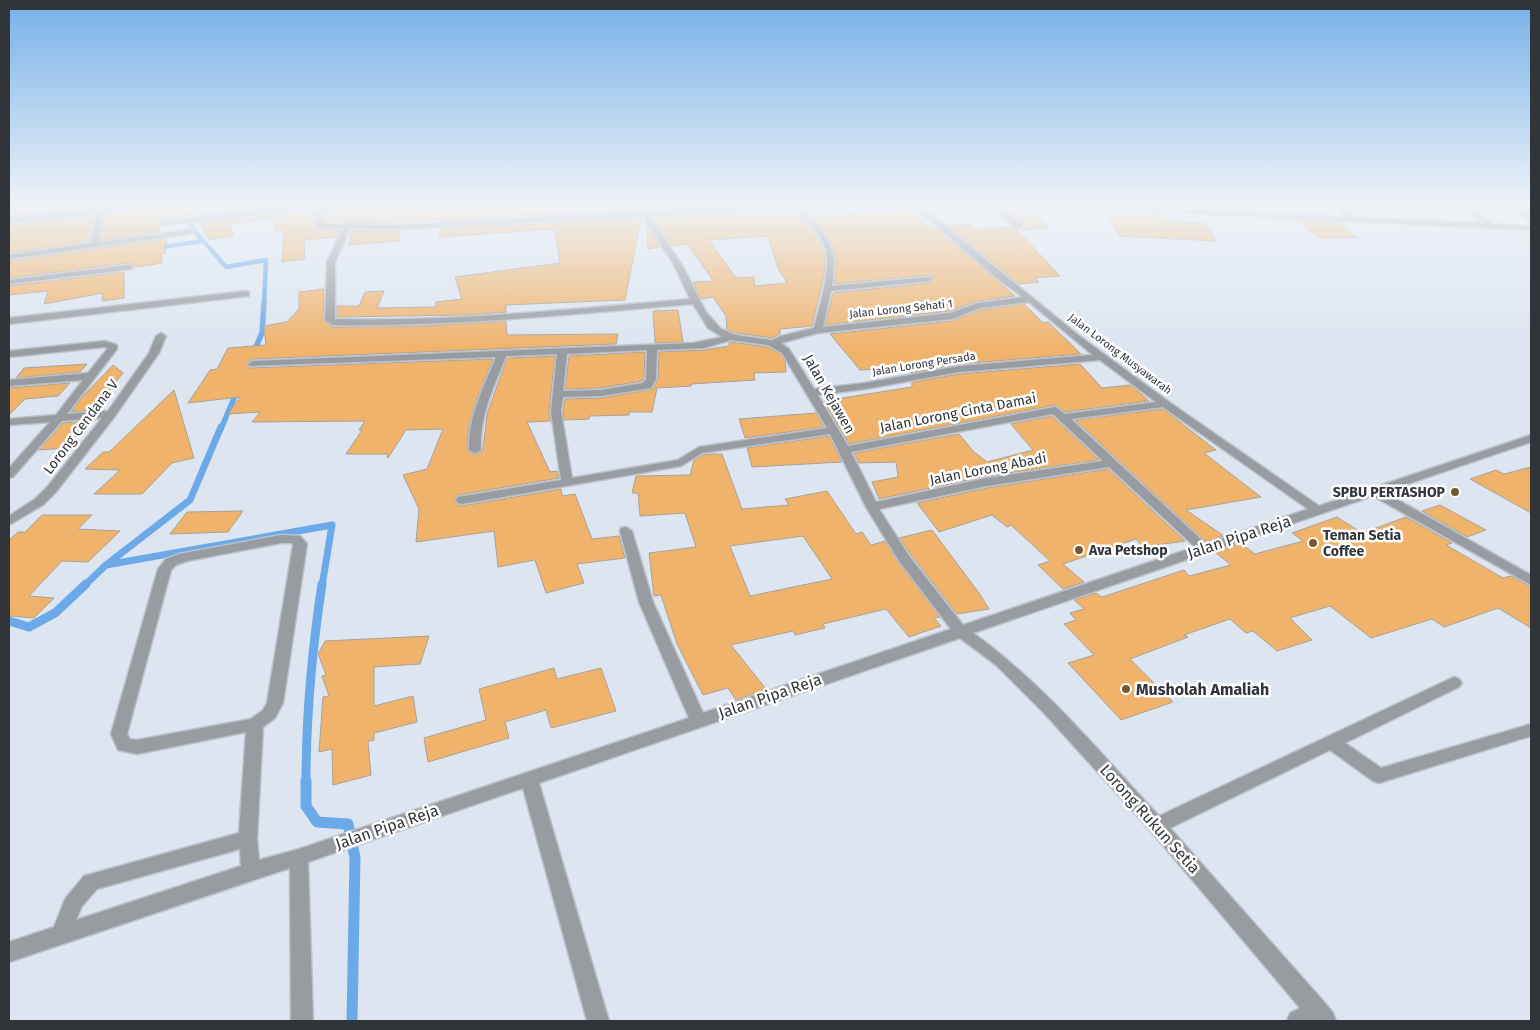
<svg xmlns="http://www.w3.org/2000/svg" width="1540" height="1030" font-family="'Fira Sans',sans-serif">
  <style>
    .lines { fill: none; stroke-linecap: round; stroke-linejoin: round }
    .stream-far4 { stroke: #6ca9e9; stroke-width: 4.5 }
    .stream-far3 { stroke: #6ca9e9; stroke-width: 5.5 }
    .stream-far2 { stroke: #6ca9e9; stroke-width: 7 }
    .stream-far1 { stroke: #6ca9e9; stroke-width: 9 }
    .stream { stroke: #6ca9e9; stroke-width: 11 }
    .building { fill: #f0b36c; stroke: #aaa298; fill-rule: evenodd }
    .minor-casing { stroke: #bac2cb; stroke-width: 3 }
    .minor { fill: #989ca1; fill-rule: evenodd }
    .poi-dot { fill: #78572e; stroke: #fff; stroke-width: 2 }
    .labels { text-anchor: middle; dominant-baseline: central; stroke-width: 5; stroke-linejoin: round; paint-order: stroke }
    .far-street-label { font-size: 11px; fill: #313539; stroke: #fff }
    .street-label { font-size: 14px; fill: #313539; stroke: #fff }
    .poi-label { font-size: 14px; font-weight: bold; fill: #313539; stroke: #fff; text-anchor: start }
    .near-street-label { font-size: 16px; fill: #313539; stroke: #fff }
    .near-poi-label { font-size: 16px; font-weight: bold; fill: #313539; stroke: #fff; text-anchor: start }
  </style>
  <rect width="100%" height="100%" fill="#dce5f0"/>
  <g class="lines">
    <path class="stream-far4" d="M190,204l1,23 35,40 40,-7 -2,44
      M156,248l47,-7"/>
    <path class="stream-far3" d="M244,374l18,-41 2,-30
      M221,429l16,-38"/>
    <path class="stream-far2" d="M106,565l226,-40 -10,61
      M84,586l22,-21 84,-65 31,-73"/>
    <path class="stream-far1" d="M9,621l20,6 26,-14 31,-29
      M306,783c0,-67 6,-133 16,-199"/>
    <path class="stream" d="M306,781v25l11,16 31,2 7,34 -3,163"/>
  </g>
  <path class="building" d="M51,204h67l-109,13v-8z
    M155,204h39v11l-38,5 5,12 -60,8 4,-26 45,-6z
    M238,204h61l-98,11v-6z
    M406,204h59v6l22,-1 -1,-5h90v4l57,-3 3,5 -194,11v-2l-42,4 -75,-1 -1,-10z
    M649,204h61l3,3 -66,2 -2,-4z
    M1275,204h39l13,10 -41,-2z
    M1007,209h22l19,19 -26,2v-7z
    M912,210l11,13h3l4,5 5,-1 80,69 -37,5 -28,10 -125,14 8,-32 96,-10 6,-5 -6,-3 -95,9 2,-22 -4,-18 -21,-30z
    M306,211l7,1 3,17 24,1 -3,7 -33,3 1,19 -23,3 2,-32 -8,1 -3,-13 -43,6 4,12 -25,4 -8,-16v-1z
    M791,212l1,3 7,-1 22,30 4,13 -1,20 -12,49 -32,3v5l-8,4 -36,-5 -9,-3 -1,-14 -13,-19 -12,2 -8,-17 20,-1 -25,-37 -16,2 -20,-29 86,-3v2zM768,236l10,32 9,15 -32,3 -1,-9 -18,1 -27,-38z
    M1131,212l31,2 6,8 36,1 12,18 -97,-5 -11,-21h24z
    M94,215l-5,26 -80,12v-28z
    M641,218l-16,82 -119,5v7l-38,3 -131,2v-11h22l6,-14 19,-1 -7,17 59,-1v-5l26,-3 -7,-22 105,-14 -5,-34 -116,8 2,-8z
    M1297,220l41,2 20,16h-39z
    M968,224l8,6 36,-3 5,3 43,46 -26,2 5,4 -20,2 -71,-58z
    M647,227l13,20 -12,2z
    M351,231h49l-1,10 -50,4z
    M165,239l2,5h-3l2,9 -4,1v9l-27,4 -6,-4 -120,15v-17z
    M124,272v26l-22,3 1,-8 -59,11 4,-13 -39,4v-9z
    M324,289l-1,31 9,7 90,-1 84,-5 1,14 111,-1 -2,10 -363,15 -7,5 4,4 243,-9 -17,42 -7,24 -2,25 9,5 7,-5 4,-36 20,-56 48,-2 -6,55 2,10 -24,1 23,50 7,-1 2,7 -101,17 -4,6 4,4 4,1 99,-17 1,7 13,-2 17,45 27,-3 6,22 -48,6 7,19 -38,10 -11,-33 -37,7 -4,-36 -78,11 3,-33 -16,-34 24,-6 16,-40 -37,1 -18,28 -1,-4h-41l16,-24h-3l6,-9 -113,1 8,-10 -32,2 12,-17 -52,6 22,-33 7,-1 11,-21 38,-3 -2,-19 23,-4 12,-13v-17z
    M1024,304l19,19 5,-1 33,32 -122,10 -48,9v-5l-51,2 -30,-36 122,-13 28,-11z
    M678,310l5,32 -28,1 -2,-32z
    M731,342l36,5 14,7 4,7 1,11 -32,1 1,7 -64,4v2l-34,2 -5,24h-23v3l-40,1v3l-25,1 -1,-9 2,-12 36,-1 52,-9 5,-10 1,-27 45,-2 25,-4v-3z
    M645,352l-1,26 -2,3 -41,7 -36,1 4,-33z
    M87,364l-7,8 -64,6 8,-10z
    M1080,364l22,24 29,-3 18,16 -84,11 -10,-7 -206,39 -25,-43 88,-14v-5l47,-8z
    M113,365l10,8 -27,34 6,-1 -3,4 -28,2 13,-17z
    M70,383l-12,13 -33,3 -16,16v-27z
    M174,390l20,68 -22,5 -30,31h-48l26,-24 -35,-1 18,-17h6z
    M1163,409l53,41 -12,3 57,44 -75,13 38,26 -18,6 -131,-122z
    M816,413l8,14 -79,11 -6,-19z
    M1052,416l47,44 -112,16 -108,23 -7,-17 26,-5 -2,-15 -37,1 -5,-10 105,-19 14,17 14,11 46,-12 -22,-26z
    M90,421l-23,27 -28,2 24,-27z
    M829,436l13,26 -90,5 -5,-19z
    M711,454h11l20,55 47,-4 -4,-6 42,-8 29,43 6,-2 9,13 14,-4 13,21 42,55 -6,1 7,8 -32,11 -23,-28 -63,15 2,4 -30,7 -2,-4 -62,14 35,44 -30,11 -8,-12 -25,7 -26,-51 -16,-49 -7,1 -5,-43 47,-6 -11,-34 -45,3 -2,-23h-6l4,-17 54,-1 4,-15 9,-5zM803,536l29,43 -82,17 -20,-50z
    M1531,467v46l-61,-34 26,-9 8,4z
    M1108,469l77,72 -42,6 -7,-8 -73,25 21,18 -21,7 -25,-24 12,-4 -39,-36 -4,2 -15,-12 -53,17 -22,-29 70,-15z
    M1440,505l46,25 -19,7 -45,-26z
    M243,511l-15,21 -58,2 17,-22z
    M42,515h50l-14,14 42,2 -32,31 -26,-1 -33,35 25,2 -20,20 -23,-2 -2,3v-79l9,-8h7z
    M1337,517l25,16 44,-16 46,26 -6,2 57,33 8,-2 20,11v41l-33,-20 -54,19 -12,-8 -61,19 -41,-32 -40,12 22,22 -35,11 -24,-20 -7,2 -16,-14 -46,16 4,2 -58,22 43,43 -52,18 -53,-57 26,-8 -30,-31 12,-4 -6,-7 14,-4 -10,-9 22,-7 6,4 82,-27 5,6 42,-11 -16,-13 21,-7h7l12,9 48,-13 -11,-8z
    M932,530l47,63 10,16 -32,5 -46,-59 -12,-17z
    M429,636l-9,28 -46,3v39l39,-10 4,26 -43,11v7l-6,1 3,34 -38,10 -1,-36 -13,3 4,-55 6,-1 -7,-20 4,-1 -8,-21 7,-13z
    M554,668l3,11 44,-11 15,43 -65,17 -5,-18 -41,12 4,16 -81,24 -4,-24 62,-18 -7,-31z"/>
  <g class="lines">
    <g class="minor-casing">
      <path id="minor" d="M133,204h20l-3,2 -47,6 -4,30 90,-12 4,2 -4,2 -180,25v-4l82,-12 5,-30 -87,10v-4z
        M347,204h33l-3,2 -55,4 1,14 80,1 236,-13 -4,-8h6l5,7 230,-7h74l-3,2 -25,1 156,128 91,67 150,104 212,-71v7l-147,50 147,83v10l-158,-89 -400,137c71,51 127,120 186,183l295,-139 5,2 3,4 -3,4 -114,56 36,25 150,-44v12l-152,47 -6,-2 -43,-31 -160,78 155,175 8,10 3,8h-49l3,-8 10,-5 -149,-177 -107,-118 -48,-48 -36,-27 -421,145 70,238h-22l-64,-233 -215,74 5,159h-22l-1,-153 -281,94v-20l45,-15 11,-28 19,-23 155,-43 7,-101 -109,22 -19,-4 -7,-16 47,-165 8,-10 13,-5 102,-19 19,1 7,8 -24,159 -8,15 -12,9 -6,112 2,21 40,-11 390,-131 -50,-116 -19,-71 1,-3 5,-1 6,4 21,71 50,111 248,-84 -52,-68 -33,-54 -36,-73 -128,19 -21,13 -219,38 -4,-1 -2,-3 2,-3 103,-17 -10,-69 6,-57 -51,2c-12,31 -27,60 -25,94l-6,3 -6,-3c-1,-34 15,-63 27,-93l-246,9 -2,-2 5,-3 440,-18 29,-6 -14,-9 -15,-24c-120,10 -241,23 -361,21l-7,-5 2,-58 16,-34h-26l-2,-18 -9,-1 -143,16 -4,-2 4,-2 143,-16zM914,207l80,69 29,21 -45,6 -28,10 -127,14 8,-36 98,-10 4,-2 -4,-2 -97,9c6,-39 -3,-47 -27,-76zM798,210c9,12 22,24 27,38 7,22 -6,59 -11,80l-33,8 -9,4 -36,-5 -15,-6 -15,-17 -25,-49 -32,-48zM642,216l31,47 17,36c-118,10 -237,23 -355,20v-57l15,-33h53zM1029,302l64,53 -134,11 -94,17 -51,6 -25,-40 -8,-6 37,-10 134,-14 28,-11zM731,340l37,5 14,8 45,75 -128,19 -21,13 -106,18 -11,-67 2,-14 38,-1 50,-8 5,-9 1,-29 47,-2zM647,350l-1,29 -3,4 -42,7 -38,1 4,-37zM1100,360l56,42 -91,12 -10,-7 -207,39 -30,-51 47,-6 94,-17zM1163,407l145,102 -102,35 -135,-125zM1053,414l50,47 -116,17 -111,24 -25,-50zM1109,467l86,80 -232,78 -54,-69 -30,-47 108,-23zM281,543h11l1,2 -26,158 -4,7 -12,9 -114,21 -7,-1 -3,-5 44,-164 5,-5 11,-4zM240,849l1,17 -165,54 6,-14 15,-17z
        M991,204h7l23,20v4h-6z
        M1036,204h45l264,13 -11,-13h7l12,13 130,6 -20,-14 -32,-3 -3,-2 37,1 28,19 38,2v4l-492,-24z
        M1503,204h8l20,12v5z
        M1525,204h6v4z
        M129,265l4,2 -1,2 -123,15v-4z
        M246,291l3,1v4l-240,28v-6z
        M161,333l5,3 -7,17 -44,63 -59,76 -13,13 -34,20v-9l26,-17 13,-13 54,-68 -40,3 -49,56 -4,1v-10l41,-46 -41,3v-6l47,-4 27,-35 -74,6v-6l79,-7 20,-25 -4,-1 -95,10v-6l96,-10 12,4v4l-50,65 41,-3 41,-58 7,-17z"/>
    </g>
    <use href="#minor" class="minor"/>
  </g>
  <linearGradient id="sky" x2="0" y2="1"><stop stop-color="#76b0e8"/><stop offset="0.59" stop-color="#eff3f8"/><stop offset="1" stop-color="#eff3f8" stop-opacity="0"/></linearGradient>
  <rect width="1540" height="348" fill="url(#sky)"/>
  <g class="poi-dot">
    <circle cx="1455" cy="492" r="5"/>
    <circle cx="1313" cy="543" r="5"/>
    <circle cx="1079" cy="550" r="5"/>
    <circle cx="1126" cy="689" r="5"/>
  </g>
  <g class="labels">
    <g class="far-street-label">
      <text transform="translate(901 309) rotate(-6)">Jalan Lorong Sehati 1</text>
      <text transform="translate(1120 354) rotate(37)">Jalan Lorong Musyawarah</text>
      <text transform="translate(924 364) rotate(-9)">Jalan Lorong Persada</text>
    </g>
    <g class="street-label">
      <text transform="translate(829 394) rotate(60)">Jalan Kejawen</text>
      <text transform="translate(958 413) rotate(-11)">Jalan Lorong Cinta Damai</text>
      <text transform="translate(81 427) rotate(-53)">Lorong Cendana V</text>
      <text transform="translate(988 469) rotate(-11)">Jalan Lorong Abadi</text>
    </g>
    <g class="poi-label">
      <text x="1445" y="492" text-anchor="end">SPBU PERTASHOP</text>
      <text x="1323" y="535">Teman Setia<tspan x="1323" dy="16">Coffee</tspan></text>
      <text x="1089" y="550">Ava Petshop</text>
    </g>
    <g class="near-street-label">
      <text transform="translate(1239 537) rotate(-18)">Jalan Pipa Reja</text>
      <text transform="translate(770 696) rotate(-19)">Jalan Pipa Reja</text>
      <text transform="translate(1150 819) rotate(48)">Lorong Rukun Setia</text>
      <text transform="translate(387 827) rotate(-19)">Jalan Pipa Reja</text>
    </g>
    <g class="near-poi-label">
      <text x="1136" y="689">Musholah Amaliah</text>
    </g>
  </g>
  <rect width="1540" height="1030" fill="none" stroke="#313539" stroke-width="20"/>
</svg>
